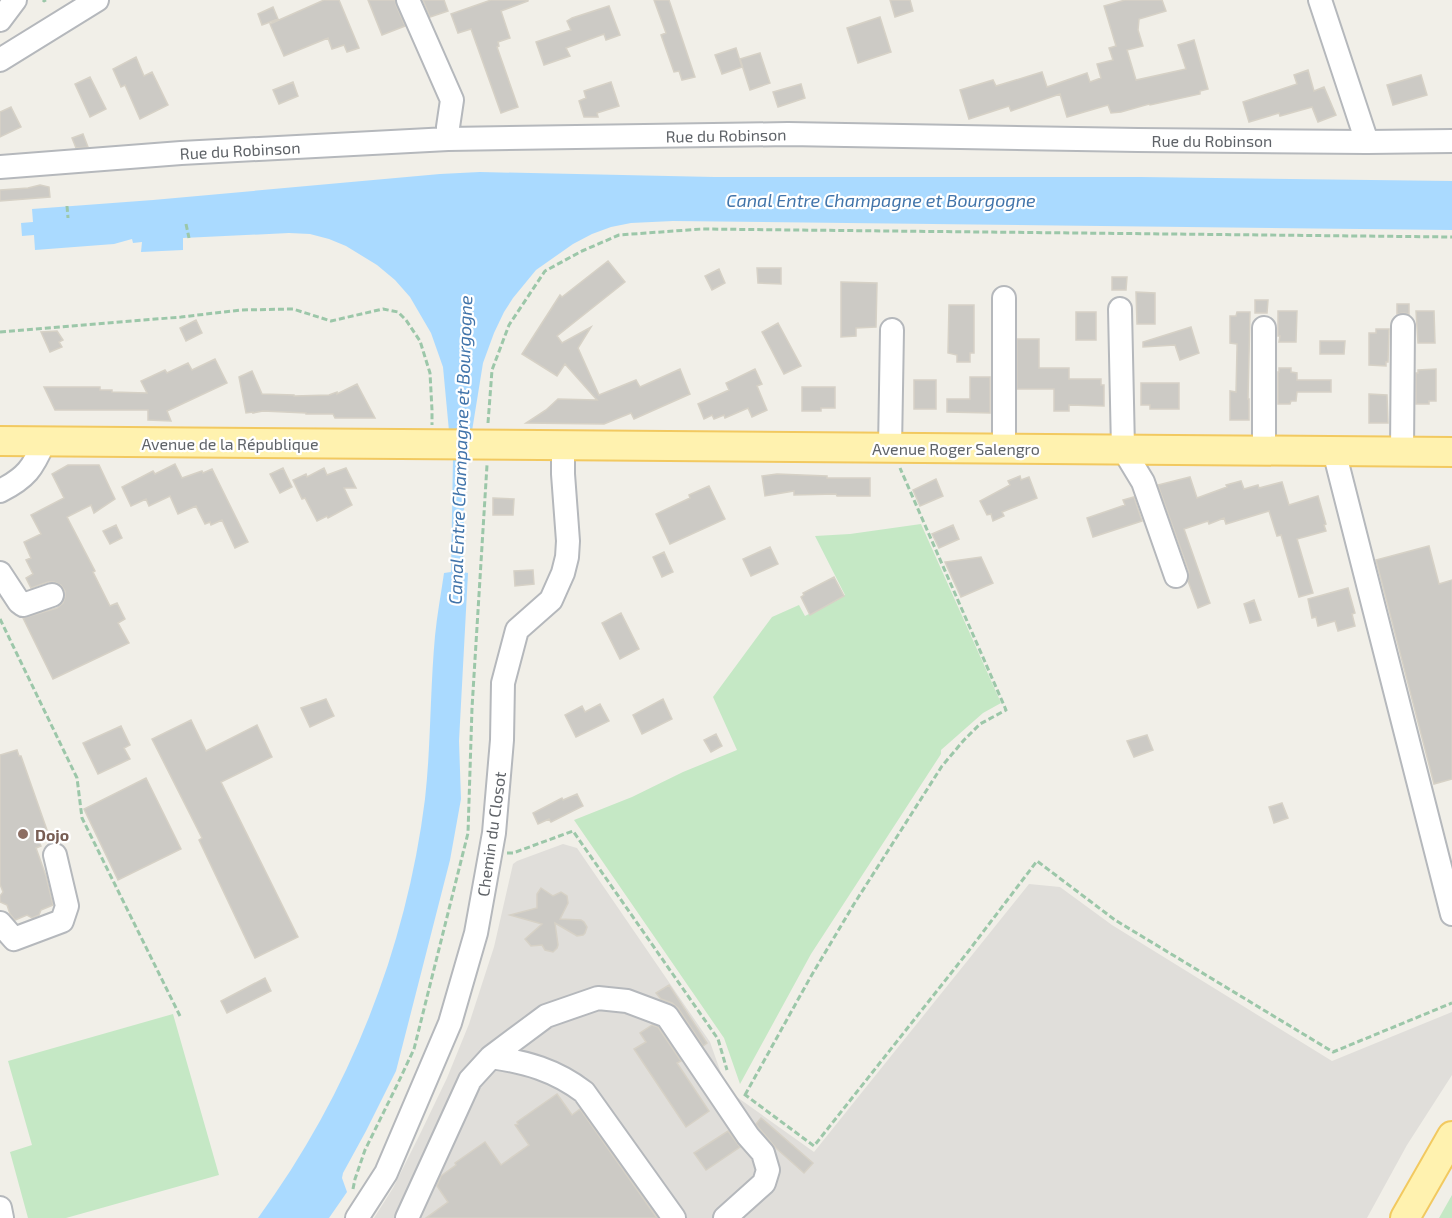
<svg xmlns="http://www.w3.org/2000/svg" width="1452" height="1218" font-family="'Exo 2',sans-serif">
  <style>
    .industrial { fill: #e0deda }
    .green { fill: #c5e8c5 }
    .water { fill: #aadaff }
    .building { fill: #cccac5; stroke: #d6d1c6; stroke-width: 1.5 }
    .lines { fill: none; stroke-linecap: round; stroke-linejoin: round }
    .minor-casing { stroke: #b5b8bc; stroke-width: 26 }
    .major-casing { stroke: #f2c960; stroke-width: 32 }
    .path { stroke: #9cc7a9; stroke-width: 3; stroke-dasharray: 6 3; stroke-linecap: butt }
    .minor { stroke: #fff; stroke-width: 22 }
    .major { stroke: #fff2af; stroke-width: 28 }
    .education-dot { fill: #8d6e63; stroke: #fff; stroke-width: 2 }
    .labels { text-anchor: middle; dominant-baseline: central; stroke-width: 4.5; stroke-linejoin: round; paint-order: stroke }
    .street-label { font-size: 16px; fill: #5f6368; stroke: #fff }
    .education-label { font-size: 16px; font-weight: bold; fill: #785e54; stroke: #fff; text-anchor: start }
    .water-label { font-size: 18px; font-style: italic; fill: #4174aa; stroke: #fff }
  </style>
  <rect width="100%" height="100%" fill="#f1efe8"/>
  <path class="industrial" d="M563,844l14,4 133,194 17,48 87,62 215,-268 31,3 52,38 220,136 120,-49v63l-45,70 -40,73h-993l19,-30 28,-56 26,-54 22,-54 25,-77 19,-83 4,-3z"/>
  <path class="green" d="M921,524l80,179 -18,10 -42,37v4l-130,200 -71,130 -16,-46 -150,-218 58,-23 51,-25 54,-22 -24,-53 59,-80 27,-12 6,11 40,-21 -30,-59 35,-2z
    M173,1014l46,161 -153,43h-38l-18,-66 22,-7 -24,-84z
    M1452,1195v23h-13z"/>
  <path class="water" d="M480,172l234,5h427l311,4v49l-779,-9 -42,2 -20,4 -19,7 -19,10 -37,26 -23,28 -9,14 -10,21 -11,30 -11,68 -7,28 -2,113 5,1 -9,168 2,58 -11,61 -54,211 -30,60 -23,42 -1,5 5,14 -18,26h-71c90,-123 148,-267 167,-419 6,-54 5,-109 10,-163 2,-21 6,-42 9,-63l7,-1 2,-114 -4,-27 -6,-64 -12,-34 -21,-36 -15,-17 -18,-15 -31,-19 -17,-7 -19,-5 -21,-1 -106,5v12l-42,2 1,-10 -9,1 -1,-4 -18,5 -79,6 -1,-15 -12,1 -1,-13 12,-1 -1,-13 121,-9 287,-26z"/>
  <path class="building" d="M324,0h15l20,48 -12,4 -3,-7 -12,4 -4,-11 -44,18 -14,-32z
    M368,0h27l1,5 9,21 -23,9z
    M423,0h21l4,11 -18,6z
    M491,0h37v1l-27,10 9,27 -12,4 1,4 -2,1 21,60 -17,6 -30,-84 -13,4 -7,-19z
    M654,0h15l26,77 -13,3 -3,-9 -5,1 -13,-37 5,-2z
    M890,0h20l3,11 -18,6z
    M1125,0h37l4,11 -27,8 -1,11 5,16 -16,4 9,30 50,-11 -8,-24 16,-5 14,49 -8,2v3l-50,11 -1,-1 -28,8 -10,1 -3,-8 -41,12 -7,-23 -49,17 -2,-5 -40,13 -9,-29 33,-10 3,6 46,-14 5,15 40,-14 3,9 11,-4 -4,-14 16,-4 -4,-12 7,-2 -12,-40z
    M609,6l11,29 -14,5 -2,-6 -38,14 4,8 -26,9 -8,-23 35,-12 -4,-9 5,-3z
    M273,7l5,12 -16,6 -4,-11z
    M880,17l11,35 -33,11 -11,-35z
    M736,48l6,19 -20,7 -7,-19z
    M760,53l10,30 -20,7 -10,-31z
    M136,57l8,19 8,-4 16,33 -28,14 -15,-34 -4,2 -8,-18z
    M1308,70l6,21 10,-4 12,28 -18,7 -6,-15 -32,9 -1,-3 -30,9 -6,-20 54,-18 -3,-9z
    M1421,75l6,20 -34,10 -6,-20z
    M90,77l16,32 -16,8 -15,-33z
    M293,82l5,14 -19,8 -6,-14z
    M611,82l8,24 -22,7 1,4h-14l-5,-16 7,-3 -2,-7z
    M801,84l4,14 -27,9 -5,-15z
    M11,107l10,20 -21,10v-25z
    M83,134l5,13 -12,1 -4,-10z
    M40,185l9,2 1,10 -50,4v-11l28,-2z
    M608,261l17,21 -68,54 5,7 29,-16 -13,21 21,47 37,-15 4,7 40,-18 10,25 -56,25 -3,-6 -27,11 -78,-1 20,-13 12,-11 39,1 -32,-36 -8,12 -35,-22 38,-59 2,2z
    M757,268h24v16l-23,-1z
    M719,269l6,14 -13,7 -7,-14z
    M1112,277h15l-1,13h-14z
    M841,282l36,1 -1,44 -20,1v8l-15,1z
    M1136,292l19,1v31h-18z
    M1255,300h13l-1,13h-12z
    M1397,304h12v10l-5,-1 -7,1z
    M949,305h25v48h-4v9h-13v-7l-9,-2z
    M1278,311h19l-1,31h-17l1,-6h-2z
    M1416,311h18l1,32h-17z
    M1076,312h20v28h-20z
    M1237,312h13l-2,87h1v21h-19v-29l6,1 1,-43v-5l-7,-1v-27h6z
    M196,320l6,13 -16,8 -6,-13z
    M778,323l23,43 -17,8 -22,-42z
    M1191,327l8,26 -19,7 -5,-15 -32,2v-5z
    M1376,329h13l-1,33h-2v4l-17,-1v-32h7z
    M57,331l6,9 -4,2 3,5 -12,5 -9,-20z
    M1017,339h22v29h30v11h32v6h3v21l-35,-1v6h-15v-22h-37z
    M1320,341h25l-1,13h-24z
    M215,359l12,24 -60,28 4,10 -23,-1v-10h-93l-11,-23h56v3h12v2l35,1 -6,-12 24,-11 2,3 21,-10 4,7z
    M1279,368h12v4l6,1v7h34v12h-34l-1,9h-5l-1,3h-12v-32h1z
    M755,369l7,15 -5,2 10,24 -15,7 -4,-9 -23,10 -1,-3 -10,4 -2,-4 -8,4 -6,-15 31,-14 -3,-7z
    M1436,369v32h-7v3h-13v-31h2v-3z
    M252,371l10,23 32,1v1l35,-1 8,-3v2l20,-10 18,34h-40l-2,-4h-27v-1l-43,-2 -10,2v-1l-7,1 -7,-36z
    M970,377h20v36l-43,-1v-13h23z
    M914,380h22v29h-22z
    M1141,383h38v26h-29v-4h-9z
    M802,387h33v21h-14v3h-19z
    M1369,394l18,1 1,28h-19z
    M175,464l7,14 20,-7 1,2 9,-4 36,73 -13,6 -13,-28 -11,5 -1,-3 -5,2 -9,-18 -18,8 -8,-18 -21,10 -3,-7 -15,7 -9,-19 31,-16 2,3z
    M68,465h31l16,34 -21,14 -3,-8 -24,12 28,54 -2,1 17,34 7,-3 8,16 -7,4 11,20 -76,36 -30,-61 34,-10 6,-5 2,-6v-6l-4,-6 -7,-3h-6l-17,6 -5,-10 7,-4 -7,-14 5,-2 -7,-16 17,-8 -10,-19 33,-17 -12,-24z
    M283,468l9,19 -12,6 -10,-19z
    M324,468l3,7 19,-7 10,20h-12l8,17 -24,13 -1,-2 -10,5 -12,-23 -3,1 -9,-19 13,-6 1,3z
    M777,474l50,2v2h43v18h-33l-1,-2 -42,1v-4l-29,5 -3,-20z
    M1020,476l1,4 8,-3 8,21 -35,14 2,4 -11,5 -2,-7 -4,1 -7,-14 30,-16 -2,-4z
    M1190,477l7,21 30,-11 -1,-2 15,-4 3,8 14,-4 1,3 23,-6 7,23 29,-9 8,28 -2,1 2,6 -29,8 16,54 -14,4 -18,-62 -4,1 -8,-25 -43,13 -2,-6 -15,6 -1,-3 -24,8 26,74 -12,5 -10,-27 1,-9 -31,-87z
    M936,479l7,17 -23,10 -7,-16z
    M709,486l16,33 -55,25 -14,-30 34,-16 -1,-3z
    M1134,497l8,24 -49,16 -6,-19 38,-13 -2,-5z
    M493,498l21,1 -1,16h-20z
    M116,525l6,13 -12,6 -7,-13z
    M953,525l6,14 -20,9 -7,-14z
    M1429,546l10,38 13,-4v199l-18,5 -58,-224z
    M770,547l8,17 -27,12 -8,-17z
    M664,552l9,20 -11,5 -9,-20z
    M981,557l12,26 -32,14 -16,-35z
    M533,570l1,14 -19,2 -1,-15z
    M834,577l10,19 -34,19 -9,-18 3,-2 -1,-2z
    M1348,588l7,25 -3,1 3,12 -17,5 -3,-10 -17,5 -2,-9 -4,1 -4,-19z
    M1254,600l7,20 -11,3 -6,-19z
    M621,613l18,36 -19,10 -18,-36z
    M326,699l8,17 -24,11 -9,-19z
    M663,699l9,20 -30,15 -9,-19z
    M600,704l9,17 -33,16 -11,-22 17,-9 3,6z
    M191,720l15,31 51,-26 15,32 -51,25 77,155 -43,21 -56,-118 3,-2 -50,-99z
    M121,726l9,19 -6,3 6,11 -32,15 -15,-31z
    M716,734l6,12 -11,6 -7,-12z
    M1147,735l6,15 -19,7 -7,-16z
    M17,750l2,6h2l26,74 -3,1 2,7 -7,3 2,5 -5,2 10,28 7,29 -12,5 -2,5 -7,3 -5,-3 -12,5 -5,-6 -3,-9 -7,-3v-6l3,-4 -3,-8v-129z
    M146,778l35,71 -63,31 -34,-71z
    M577,794l6,12 -32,16 -2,-3 -11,5 -5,-11 29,-15 1,2z
    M1282,803l6,15 -14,5 -5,-16z
    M541,888l12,8 8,-4 6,4 1,7 -8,16 21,1 3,2 3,5 -2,6 -2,2 -6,1 -22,-13 3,22 -1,3 -4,4 -8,-2 -3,-5 -11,1 -6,-7 17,-15 -32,-9 27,-7v-14z
    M265,978l6,13 -44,22 -6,-12z
    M669,985l38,58 -4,3 -25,-38 -6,-5 -11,-4 -5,-6z
    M652,1025l6,2 23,34 -4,2 32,48 -23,16 -52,-78 12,-7 -6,-9z
    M557,1094l15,21 8,-6 77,109h-231l22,-16 -11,-16 4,-10 15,-11 -1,-2 30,-21 16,23 28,-20 -14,-20 3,-1 -1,-2z
    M761,1118l52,45 -9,10 -28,-25 -17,-20 -3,-4z
    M728,1131l12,16 -34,23 -12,-17z"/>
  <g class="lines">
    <g class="minor-casing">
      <path id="minor" d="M408,0l44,100 -4,27v12
        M1320,0l47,142
        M0,20l15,-20
        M0,60l97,-60
        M0,167l181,-14 267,-14 340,-5 350,6 229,2 85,-1
        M1120,309l3,140 20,33 33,94
        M890,448l2,-118
        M1004,448v-150
        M1264,450v-122
        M1334,451l118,463
        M1402,451l1,-125
        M0,491c26,-13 33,-23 44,-49
        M0,573l19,29 4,3 29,-10
        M0,923l14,16 48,-18 5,-15 -12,-51
        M491,1057c35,5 64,13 93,35l90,126
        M0,1208l2,10
        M357,1218l29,-45 64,-150 26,-90 18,-100 8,-93 1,-57 14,-53 34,-30 12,-27 4,-16 1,-16 -5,-67v-29
        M407,1218l63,-138 21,-23 55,-41 52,-18 29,3 40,15 81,120 15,17 5,17 -4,13 -39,35"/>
    </g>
    <g class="major-casing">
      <path id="major" d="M0,441l1452,11
        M1405,1218l47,-82"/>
    </g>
    <path class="path" d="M43,0l1,1 2,-1
      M67,206l1,12
      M186,224l3,14
      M0,332l181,-15 60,-7 52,-1 38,12 52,-12 15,3 8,8 14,21 10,32 2,37v15
      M488,423l4,-53 17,-45 36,-54 37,-20 37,-16 83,-6 750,8
      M0,619l77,159 5,40 98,198
      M507,853h6l60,-22 145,208 9,31
      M744,1094l70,52 153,-193 70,-92 78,59 218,132 119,-49
      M745,1095l65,-117 44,-74 88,-138 22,-26 16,-16 26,-14 -106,-242
      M353,1189l2,-10 10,-29 33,-67 16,-34 54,-216 4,-125 15,-243"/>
    <use href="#minor" class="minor"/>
    <use href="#major" class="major"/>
  </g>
  <circle class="education-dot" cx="23" cy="834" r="6"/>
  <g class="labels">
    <g class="street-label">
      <text transform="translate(726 135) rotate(-1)">Rue du Robinson</text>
      <text x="1212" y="140">Rue du Robinson</text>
      <text transform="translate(240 150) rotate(-3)">Rue du Robinson</text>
      <text x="230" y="443">Avenue de la République</text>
      <text x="956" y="448">Avenue Roger Salengro</text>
      <text transform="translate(491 834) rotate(-82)">Chemin du Closot</text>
    </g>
    <g class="education-label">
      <text x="35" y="834">Dojo</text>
    </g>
    <g class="water-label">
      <text x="881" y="200">Canal Entre Champagne et Bourgogne</text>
      <text transform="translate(460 450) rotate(-88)">Canal Entre Champagne et Bourgogne</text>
    </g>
  </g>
</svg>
